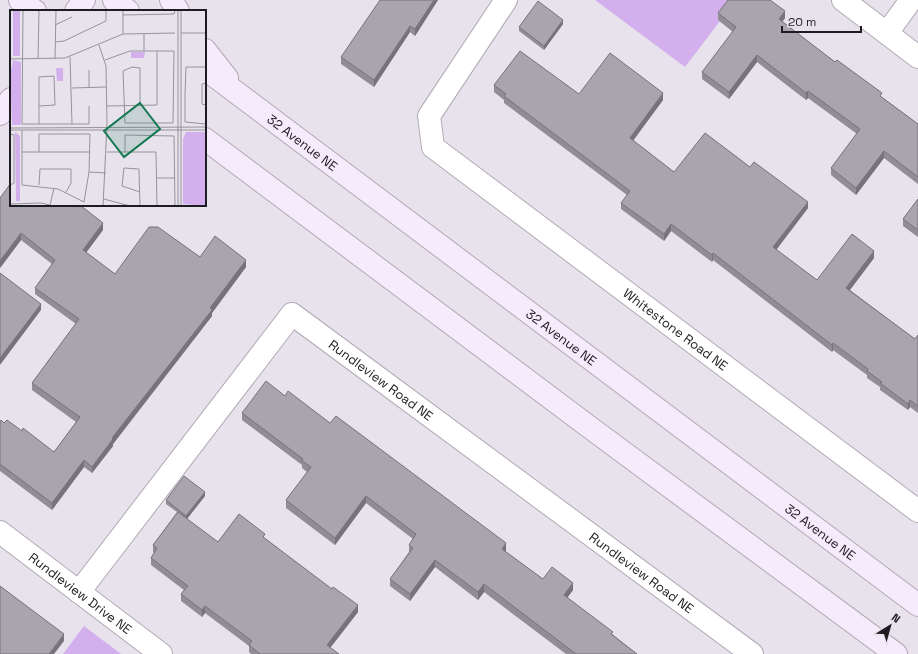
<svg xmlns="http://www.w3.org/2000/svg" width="918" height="654" font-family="'Space Grotesk',sans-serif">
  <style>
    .green { fill: #d3afed }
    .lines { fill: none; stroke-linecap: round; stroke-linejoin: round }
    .street-casing { stroke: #b0aab4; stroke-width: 24 }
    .secondary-casing { stroke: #b0aab4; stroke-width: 24 }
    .street { stroke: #fff; stroke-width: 22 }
    .secondary { stroke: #f5ebfc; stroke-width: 22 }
    .wall { fill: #918d95 }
    .shaded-wall { fill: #767379 }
    .building { fill: #a9a4ad; stroke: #767379 }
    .labels { text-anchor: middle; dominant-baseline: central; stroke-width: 3; stroke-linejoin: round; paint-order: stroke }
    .street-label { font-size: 13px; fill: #1e1c20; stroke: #e7e2ec }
    .inset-road { fill: none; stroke: #97939a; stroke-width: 1 }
    .view { fill: #137850; fill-opacity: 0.15; stroke: #137850; stroke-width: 2 }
    .inset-edge { fill: none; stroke: #1e1c20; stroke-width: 2 }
  </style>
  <rect width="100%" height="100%" fill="#e7e2ec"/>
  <path class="green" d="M595,0h141l-51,67z
    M84,626l37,28h-58z"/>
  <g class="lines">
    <g class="street-casing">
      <g id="street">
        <path id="s1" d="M506,0l-77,116 4,31 485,364"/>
        <path d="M843,0l75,57"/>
        <path d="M887,33l24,-33"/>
        <path id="s2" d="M0,532l161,122"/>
        <path id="s3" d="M79,592l213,-278 460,340"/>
      </g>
    </g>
    <g class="secondary-casing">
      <g id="secondary">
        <path d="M20,0l15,11"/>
        <path d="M114,0l14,11"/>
        <path d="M171,0l7,11"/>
        <path d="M76,11l8,-11"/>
        <path d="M205,50l22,28"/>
        <path id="s4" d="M205,69l713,536"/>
        <path d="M0,114l11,-15"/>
        <path d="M205,139l387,290 304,225"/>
      </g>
    </g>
    <use href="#street" class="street"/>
    <use href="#secondary" class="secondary"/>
  </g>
  <path class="wall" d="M438,0l-23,36 -5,-4 -36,55 -33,-23v-7z
    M718,13l67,5 -3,4 53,40 83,62v60l-34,-26 -28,37 -25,-20v-7l26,-34 -49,-36 -2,2 -49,-38 -28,37 -27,-20v-7l31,-40 -15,-12z
    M563,24l-19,26 -25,-19v-4z
    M494,85l85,9 84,6 -30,40 41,32 76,-5 58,41 -32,42 41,30 57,-22 -24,32 65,49 3,-4v78l-8,-6 -2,3 -28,-20v-3l-13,-9v-3l-34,-25 -1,2 -119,-92 -1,2 -41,-31 -7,10 -43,-32v-6l6,-8 -123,-92v-3l-10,-8z
    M0,198l103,32 -17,22 29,22 85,-17 46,10 -34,46v3l-99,128v2l-21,27 -8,-6 -32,43 -52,-39v-49l4,1 18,8 32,21 22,-30 -44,-32v-7l44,-59 -41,-30v-6l17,-24 -31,-24 -21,28z
    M918,199v38l-15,-11v-7z
    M285,396l45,27 176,128h-1l38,28 30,11 -6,8 70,56h-71l-82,-62 -6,8 -43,-33 -25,34 -20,-15v-7l19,-27v-7l4,-6 -47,-36 -31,42 -49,-37v-8l21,-28 -5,-4v-3l-60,-45v-7z
    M205,496l-18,23 31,23 47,-4 93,74 -28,36 9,6h-88l-2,-2v-6l-44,-33 -3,4 -21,-16v-7l3,-4 -33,-25v-7l3,-5 -1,-1v-7l24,-33 -11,-8v-4z"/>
  <path class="shaded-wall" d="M434,0h4l-23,36v-7z
    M785,11v7l-6,8v-7z
    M563,20v4l-19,26v-4z
    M410,26v6l-36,55v-7z
    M757,55v7l-28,37v-7z
    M808,91v7l-2,2v-7z
    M663,93v7l-33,45v-7z
    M884,151v7l-28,37v-7z
    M808,202v6l-35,46v-7z
    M103,223v7l-20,27v-7z
    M671,224v7l-7,10v-7z
    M21,233v7l-21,28v-7z
    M874,251v7l-28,37v-7z
    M713,253v7l-1,2v-7z
    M246,260v7l-34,46v3l-99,128v2l-21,27v-6l20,-29z
    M41,304v6l-41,55v-7z
    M833,343v7l-1,2v-7z
    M910,400v7l-2,3v-6z
    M84,460v7l-32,43v-7z
    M205,492v4l-19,24v-4z
    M366,496v7l-31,42v-7z
    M506,543v8l-4,5v-7z
    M435,560v7l-25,34v-7z
    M573,583v7l-9,12v-7z
    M484,584v8l-6,8v-8z
    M358,605v7l-31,40v-7z
    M205,606v7l-3,4v-7z
    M64,634v7l-10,13h-5z"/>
  <path class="building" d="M380,0h54l-19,29 -5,-3 -36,54 -33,-23z
    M728,0h42l15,11 -6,8 56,43 2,-2 45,33 -2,3 38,28v53l-34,-26 -28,37 -25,-20 29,-39 -52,-38 -2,2 -49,-38 -28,37 -27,-20 34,-45 -18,-14z
    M538,1l25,19 -19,26 -25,-19z
    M520,51l59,43 31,-41 53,40 -33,45 44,34 31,-39 45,34 4,-5 54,40 -35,45 44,33 35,-46 22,17 -28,37 69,51 3,-4v71l-8,-6 -2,4 -28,-21 2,-1 -15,-11 1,-2 -35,-26 -1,2 -119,-92 -1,2 -41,-31 -7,10 -43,-31 9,-12 -126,-95 2,-2 -12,-9z
    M11,183v22h69l23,18 -20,27 32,24 34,-47h9l42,30 15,-21 31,24 -36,48 2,2 -100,128 1,1 -21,28 -8,-7 -32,43 -52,-39v-42l1,-2 3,3 3,-3 15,11 1,-3 31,24 26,-35 -48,-34 47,-64 -44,-31 20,-28 -34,-27 -21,28v-63z
    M918,199v31l-15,-11z
    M0,273l41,31 -41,54z
    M266,381l19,15 3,-5 42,32 6,-7 170,127 -4,6 41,30 9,-12 21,16 -9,12 49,37 -2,2 26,20h-61l-92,-70 -6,8 -43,-32 -25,34 -20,-15 23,-31 -4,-3 7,-11 -50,-38 -31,42 -49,-38 25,-33 -9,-6 1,-2 -61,-46z
    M184,476l21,16 -19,24 -20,-16z
    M178,512l40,30 21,-28 26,20 -2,3 69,52 1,-2 25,18 -31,40 12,9h-79l-11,-9 3,-4 -47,-35 -3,4 -21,-16 7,-8 -37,-28 6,-10 -4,-3z
    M0,586l64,48 -15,20h-49z"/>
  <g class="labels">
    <g class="street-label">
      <text stroke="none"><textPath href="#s4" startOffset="122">32 Avenue NE</textPath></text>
      <text stroke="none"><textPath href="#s1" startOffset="474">Whitestone Road NE</textPath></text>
      <text stroke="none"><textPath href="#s4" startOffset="446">32 Avenue NE</textPath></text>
      <text stroke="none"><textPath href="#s3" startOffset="461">Rundleview Road NE</textPath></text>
      <text stroke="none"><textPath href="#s4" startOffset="770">32 Avenue NE</textPath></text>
      <text stroke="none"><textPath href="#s3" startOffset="785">Rundleview Road NE</textPath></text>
      <text stroke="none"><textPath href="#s2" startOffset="101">Rundleview Drive NE</textPath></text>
    </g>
  </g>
  <g transform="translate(10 10)">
    <rect width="196" height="196" fill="#e7e2ec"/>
    <path d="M3,0h7v46h-7zM121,42h14l-1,6h-13zM3,50l8,2v63h-9l-2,-57h2zM46,58h7v13h-6zM5,122l5,4v65h-4zM176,122h20v74l-23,-2v-65z" fill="#d3afed"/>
    <path class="inset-road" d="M13,0l-1,114h50l-2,-67M113,0v24M168,0v196M113,5l51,-1 1,-4M45,15l17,-8M171,23h25M45,32l9,-1 42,-20v-11M89,35l7,21 1,58 -4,82M134,41v-17M0,49l55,-1 58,-24 52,-1M28,49l1,-49M45,49l1,-49M95,50l25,-9h44l-1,72h-48l-2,-52 9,-4 8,1v38M196,57h-20l-1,27v28l21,2M79,60v18M196,73l-4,1v20l4,1M62,78l34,-1M97,96l50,-1v-54M29,114v-47l15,-1 1,29 -16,1M62,114h17v-18M0,118l196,-1M0,120h196M12,120v55l36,4 26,13 5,-30 1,-38h-51v18M0,124l4,1v48l-4,2M12,142h68M97,142h49l1,54M115,142v-17l49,1 1,70M79,162l17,1M147,168h18M29,175l1,-16h31v14l-5,9M130,182l-18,-6 2,-18 15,1 1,37M94,189l26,7M0,194l31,-1 13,3M40,195l4,-17M171,196v-196"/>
    <path class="view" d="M130,93l20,26 -36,28 -20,-26z"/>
    <rect width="196" height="196" class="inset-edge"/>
  </g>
  <g transform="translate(890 626) rotate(37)" stroke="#e7e2ec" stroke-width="3" paint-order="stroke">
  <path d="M0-3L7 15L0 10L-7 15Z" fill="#1e1c20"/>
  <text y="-6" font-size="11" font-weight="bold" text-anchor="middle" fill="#1e1c20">N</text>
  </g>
  <path d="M782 26v6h79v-6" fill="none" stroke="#1e1c20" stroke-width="2"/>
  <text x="788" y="26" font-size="12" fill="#1e1c20" stroke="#e7e2ec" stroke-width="3" paint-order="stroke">20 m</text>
</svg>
